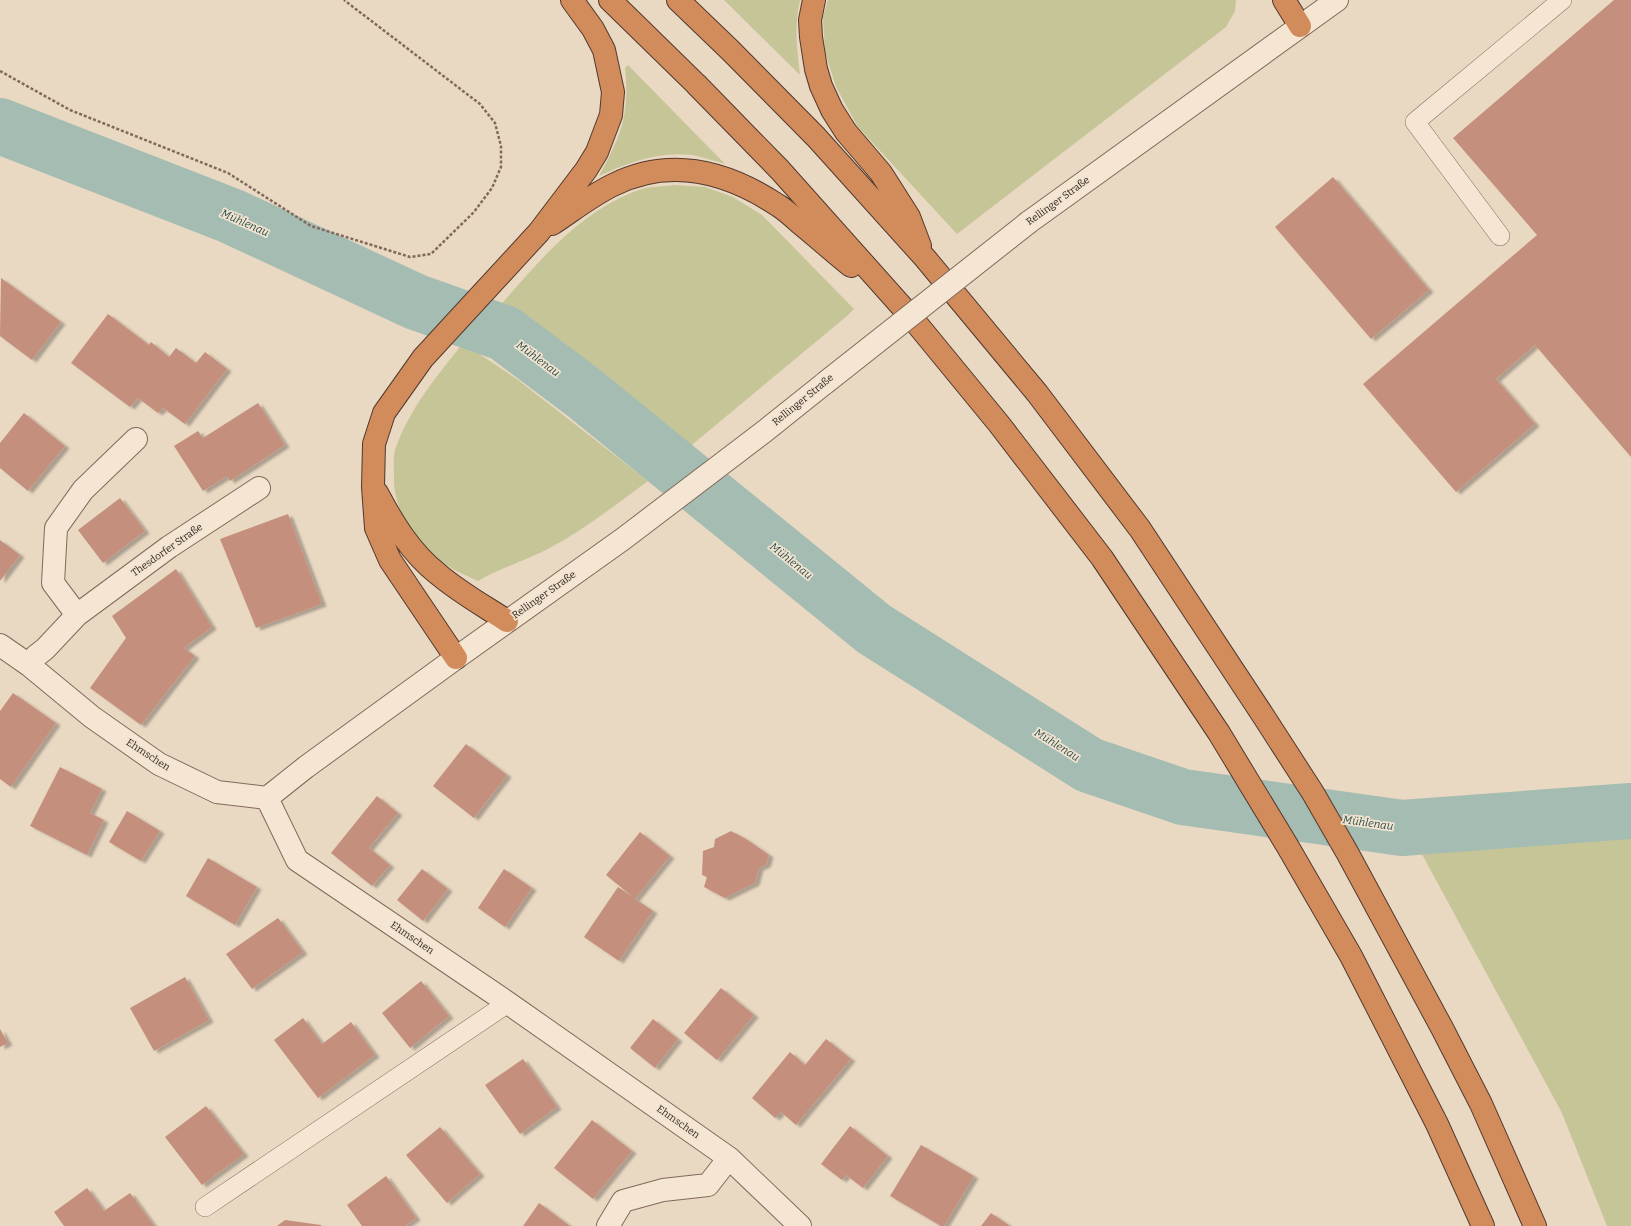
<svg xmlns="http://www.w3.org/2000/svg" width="1631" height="1226" font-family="Bitter,serif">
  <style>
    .green { fill: #c6c597 }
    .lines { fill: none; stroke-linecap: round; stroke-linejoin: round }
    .river { stroke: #a4bcb2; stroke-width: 56 }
    .building { fill: #c48f7b; filter: url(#shadow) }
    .service-casing { stroke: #826a5b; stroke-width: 20 }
    .minor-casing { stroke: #826a5b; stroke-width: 24 }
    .tertiary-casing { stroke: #826a5b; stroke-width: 24 }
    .motorway-casing { stroke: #50392f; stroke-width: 24 }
    .path { stroke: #826a5b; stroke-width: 2.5; stroke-dasharray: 3 2; stroke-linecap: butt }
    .service { stroke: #f5e6d4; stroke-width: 19 }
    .minor { stroke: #f5e6d4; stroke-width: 22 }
    .tertiary { stroke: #f5e6d4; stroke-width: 22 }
    .motorway { stroke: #d28b5a; stroke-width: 22 }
    .tertiary-bridge-casing { stroke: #826a5b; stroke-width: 24; stroke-linecap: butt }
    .tertiary-bridge { stroke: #f5e6d4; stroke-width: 22 }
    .labels { text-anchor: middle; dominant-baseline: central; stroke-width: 3.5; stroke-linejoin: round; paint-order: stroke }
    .street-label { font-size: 10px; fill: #33251e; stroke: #f2e3d1 }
    .water-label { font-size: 11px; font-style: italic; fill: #2e514a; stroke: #f2e3d1 }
  </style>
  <defs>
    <filter id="shadow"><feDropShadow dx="4.5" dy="2.5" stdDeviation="1" flood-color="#0004"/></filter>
  </defs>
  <rect width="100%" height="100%" fill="#e9d8c2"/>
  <path class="green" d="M724,0h76c-6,25 -3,50 0,75z
    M828,0h408l-1,11 -9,16 -269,207 -99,-107 -22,-40 -11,-35 -2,-35z
    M628,65l97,99c-11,-3 -22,-7 -33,-9 -33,-4 -63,7 -93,21 22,-40 31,-62 26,-108z
    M673,185l32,2 28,10 29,18 92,94 -7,7 -171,142 -177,-151c40,-46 81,-96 140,-117 10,-4 23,-3 34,-5z
    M463,343l55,37 130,101c-34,25 -68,52 -106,71 -22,10 -43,17 -64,29 -10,-5 -21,-9 -30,-15 -31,-20 -56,-54 -54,-92 0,-8 -1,-17 1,-24 14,-41 42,-74 68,-107z
    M1631,832v394h-24l-45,-113 -145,-268z"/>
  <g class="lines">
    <path class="river" d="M0,126l231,90 185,86 88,31 80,60 290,236 215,136 94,32 219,31 229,-17"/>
  </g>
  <path class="building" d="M1614,0h17v457l-96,-112 -39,34 39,45 -79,68 -93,-108 174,-149 -84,-97z
    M1333,177l96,113 -58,49 -96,-112z
    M1,278l60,44 -29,38 -32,-24z
    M108,314l41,31 2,-3 18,15 7,-9 20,15 9,-11 22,17 -42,55 -22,-16 -5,5 -20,-15 -8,9 -59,-44z
    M258,403l27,42 -55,36 -3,-5 -24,15 -29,-45 24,-15 5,7z
    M24,413l41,33 -37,45 -28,-23v-25z
    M120,498l25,33 -42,32 -25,-33z
    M288,514l34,90 -66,24 -36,-89z
    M0,540l20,15 -20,26z
    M176,569l36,58 -28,21 11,8 -54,69 -51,-37 36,-50 -14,-22z
    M13,693l43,30 -45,64 -11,-8v-68z
    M466,744l41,31 -33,43 -41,-32z
    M60,767l42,22 -12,24 14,7 -17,35 -57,-29z
    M377,796l21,17 -29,35 21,17 -18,21 -41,-33z
    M127,811l33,20 -19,30 -32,-19z
    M731,831l15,8 23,16 -3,10 -7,3 -4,15 -30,15 -21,-11 3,-10 -5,-2 1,-24 11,-4 1,-8z
    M640,832l30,24 -35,43 18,12 -34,50 -35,-24 34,-50 15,10 -27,-22z
    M208,858l49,29 -22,38 -49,-29z
    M422,869l26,20 -25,32 -26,-21z
    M504,869l28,19 -27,39 -27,-19z
    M278,918l25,34 -51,37 -26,-35z
    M185,977l24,43 -55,31 -24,-43z
    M421,981l28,35 -39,32 -28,-35z
    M721,988l33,27 -37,45 -33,-27z
    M303,1018l19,26 29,-22 24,33 -57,43 -44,-58z
    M653,1019l25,20 -23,29 -25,-20z
    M0,1029l8,14 -8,4z
    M826,1039l25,20 -55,66 -15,-13 -6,6 -23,-20 38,-46 15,13z
    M523,1059l34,48 -37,27 -35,-49z
    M206,1106l38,48 -42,31 -37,-48z
    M592,1120l40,31 -39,48 -39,-31z
    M850,1126l38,30 -25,32 -17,-13 -4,5 -21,-16z
    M440,1127l40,47 -33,29 -41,-48z
    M921,1145l53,31 -30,50h-3l-51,-30z
    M386,1176l30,42 -11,8h-43l-15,-21z
    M87,1188l17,23 26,-18 24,33h-90l-10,-14z
    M539,1203l31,23h-47z
    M991,1213l19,13h-29z
    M285,1220l36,5v1h-44z"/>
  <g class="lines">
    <g class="service-casing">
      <path id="service" d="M1500,236l-85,-114 147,-122
        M205,1207l303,-204"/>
    </g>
    <g class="minor-casing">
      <path id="minor" d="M77,615l-24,-32 3,-55 27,-38 53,-51
        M0,645l29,20 63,52 67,47 58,28 50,6
        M29,665l7,-9 9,-7 32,-34 92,-68 90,-59
        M267,798l30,62 211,143 221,155 71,68
        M267,798l39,-31 150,-109
        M608,1226l15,-25 40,-11 45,-5 21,-27"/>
    </g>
    <g class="tertiary-casing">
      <path id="tertiary" d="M1029,222l308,-222
        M456,658l167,-119 142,-108 60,-48"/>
    </g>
    <g class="motorway-casing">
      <path id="motorway" d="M610,0l86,84 84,86 132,148 87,106 103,134 117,175 69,114 63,109 86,168 46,102
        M678,0l52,50 86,87 109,121 112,135 103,136 124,188 49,76 35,61 94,174 39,76 54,122
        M814,0l-4,20 1,17 5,32 5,17 11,24 14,22 35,41 28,44 11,29
        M1284,0l16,26
        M552,224c20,-13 40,-29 61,-39 58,-29 115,-13 166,21 8,5 16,13 23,19 17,14 33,28 49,41
        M377,493c16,30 34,60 61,81 21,18 46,32 69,47
        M456,658l-66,-98 -14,-32 -3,-41 1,-43 10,-31 39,-55 116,-126 47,-62 11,-18 14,-37 2,-23 -9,-42 -11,-21 -21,-29"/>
    </g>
    <path class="path" d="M0,71l70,39 158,63 83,53 99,31 21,-3 43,-42 18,-24 9,-21v-21l-6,-23 -15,-19 -136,-104"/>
    <use href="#service" class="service"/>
    <use href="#minor" class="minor"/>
    <use href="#tertiary" class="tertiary"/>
    <use href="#motorway" class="motorway"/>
    <g class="tertiary-bridge-casing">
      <path id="tertiary-bridge" d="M825,383l204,-161"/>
    </g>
    <use href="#tertiary-bridge" class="tertiary-bridge"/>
  </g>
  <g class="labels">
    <g class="street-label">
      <text transform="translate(1058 201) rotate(-36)">Rellinger Straße</text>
      <text transform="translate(803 400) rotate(-39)">Rellinger Straße</text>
      <text transform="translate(167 550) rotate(-35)">Thesdorfer Straße</text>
      <text transform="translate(544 595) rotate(-35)">Rellinger Straße</text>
      <text transform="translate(148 755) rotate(33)">Ehmschen</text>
      <text transform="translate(412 938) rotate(34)">Ehmschen</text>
      <text transform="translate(678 1122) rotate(35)">Ehmschen</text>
    </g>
    <g class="water-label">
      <text transform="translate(245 223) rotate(24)">Mühlenau</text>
      <text transform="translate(538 359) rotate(37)">Mühlenau</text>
      <text transform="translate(791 561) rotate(39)">Mühlenau</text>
      <text transform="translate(1057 745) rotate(32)">Mühlenau</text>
      <text transform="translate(1368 823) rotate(8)">Mühlenau</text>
    </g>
  </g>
</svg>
